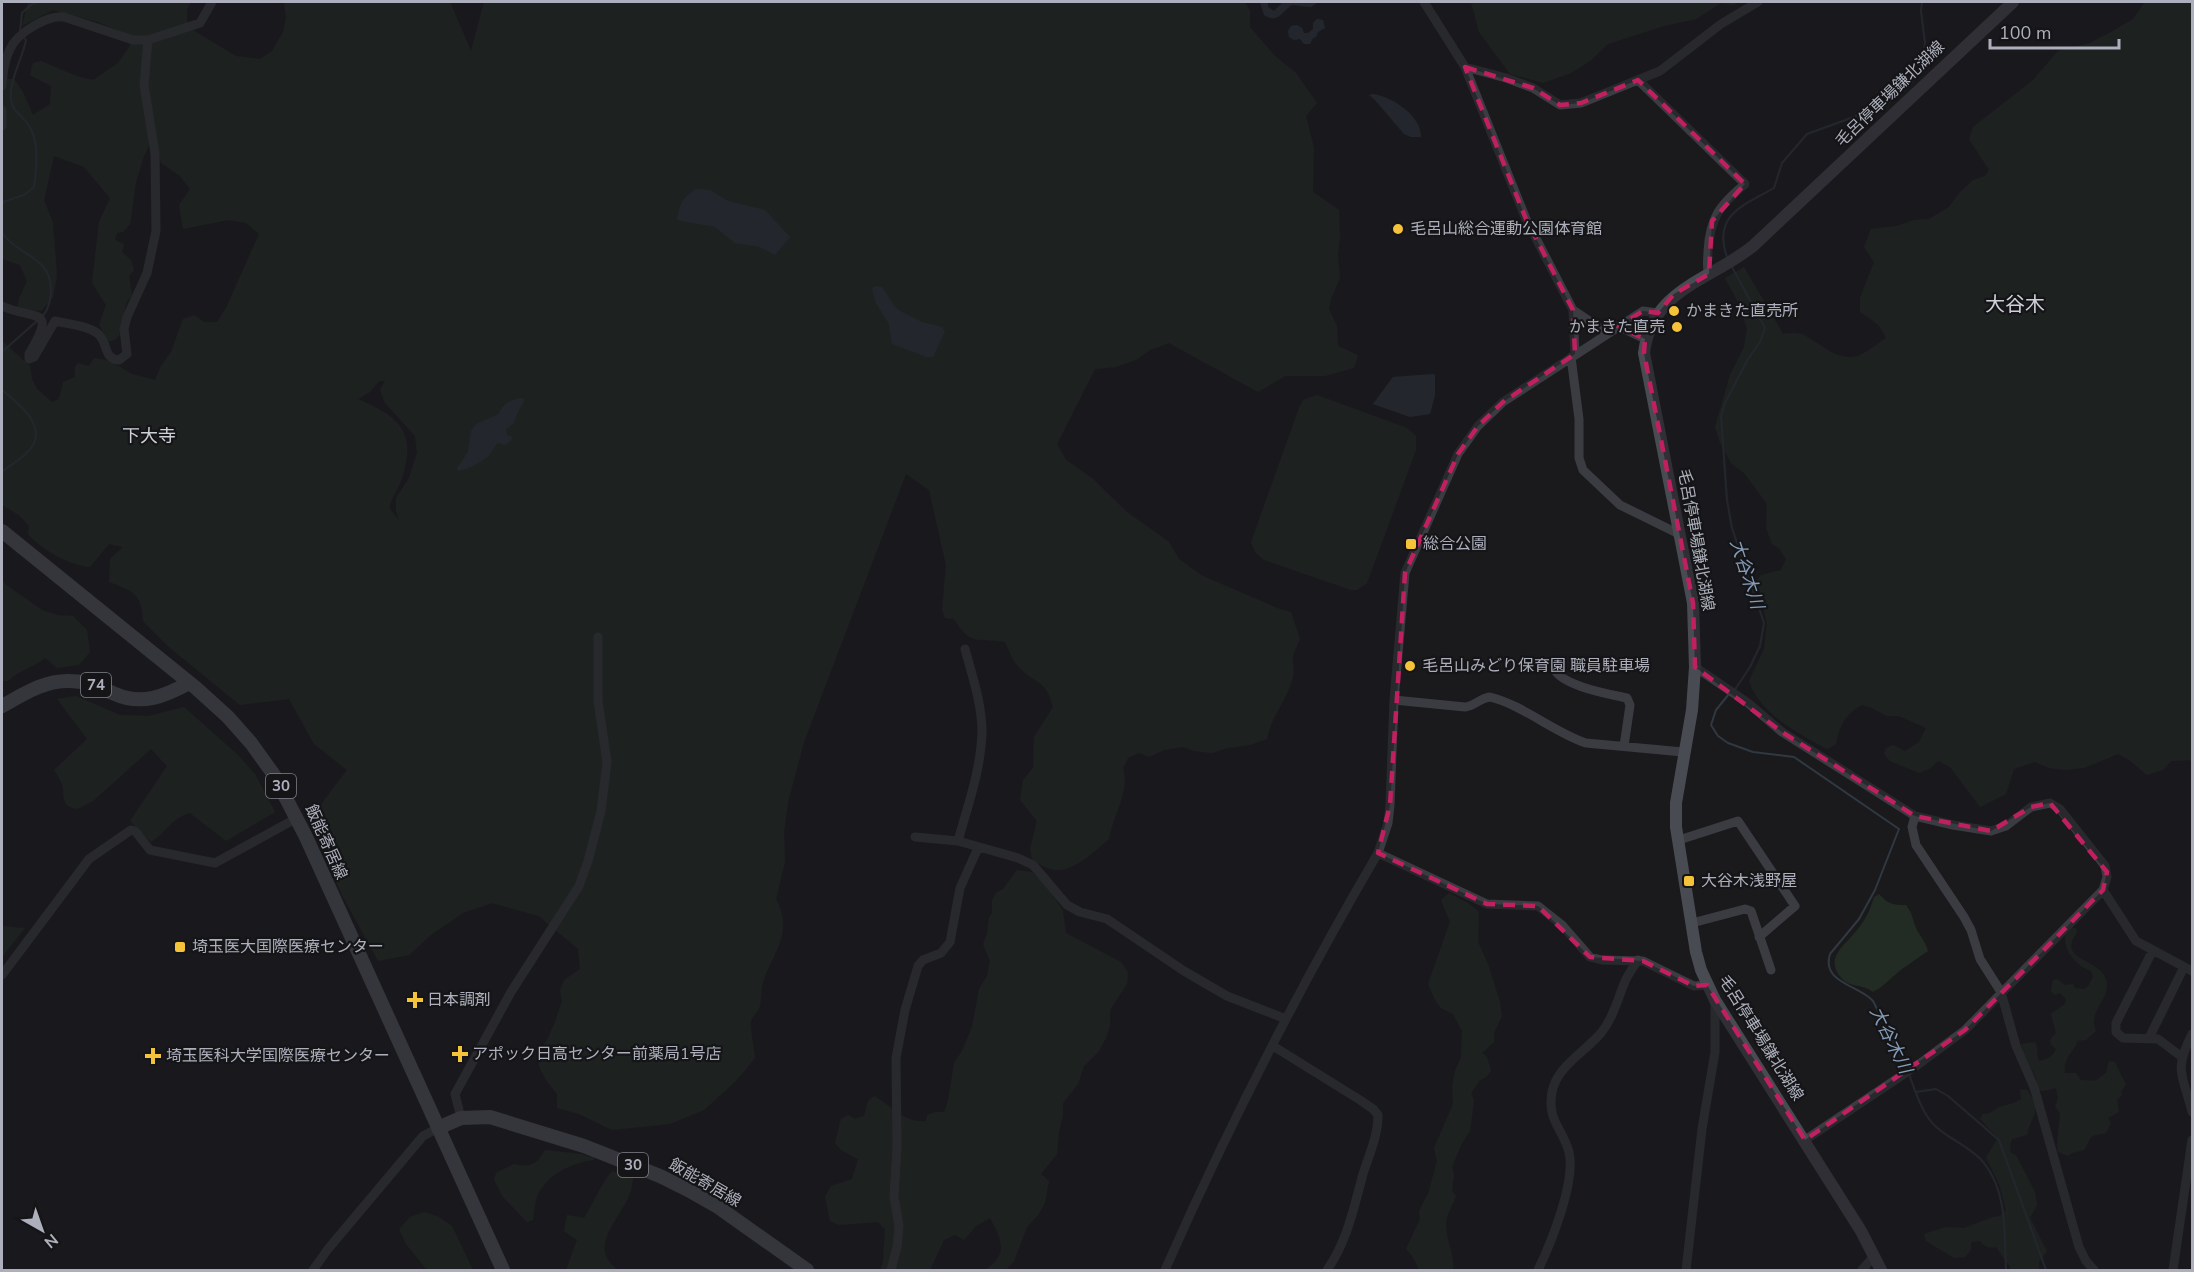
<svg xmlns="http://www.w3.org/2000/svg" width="2194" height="1272" font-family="'Nunito Sans','Noto Sans JP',sans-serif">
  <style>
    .green { fill: #222b24; fill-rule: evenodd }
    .water { fill: #303841 }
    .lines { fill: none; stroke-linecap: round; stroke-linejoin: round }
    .stream { stroke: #303841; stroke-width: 2 }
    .street { stroke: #3b3c42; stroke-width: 9 }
    .secondary { stroke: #494b52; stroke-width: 12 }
    .primary { stroke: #575961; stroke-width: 14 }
    .marked { fill: none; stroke: #c12060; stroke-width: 4.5; stroke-dasharray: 12 8; stroke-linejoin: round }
    .poi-dot { fill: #f5c33a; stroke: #151518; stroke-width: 2 }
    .labels { text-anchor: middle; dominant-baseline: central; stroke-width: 4.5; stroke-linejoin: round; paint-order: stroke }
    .shield { fill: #151518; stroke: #7f828b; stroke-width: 1.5 }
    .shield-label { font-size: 15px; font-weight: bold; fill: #adb0bc }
    .street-label { font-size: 16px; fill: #adb0bc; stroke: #151518 }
    .poi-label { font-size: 16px; fill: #adb0bc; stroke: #151518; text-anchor: start }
    .neighbourhood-label { font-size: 18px; fill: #ced0d8; stroke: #151518 }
    .water-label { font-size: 18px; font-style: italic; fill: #849cb7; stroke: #151518 }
    .quarter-label { font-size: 20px; fill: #ced0d8; stroke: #151518 }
  </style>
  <rect width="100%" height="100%" fill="#1a1a1d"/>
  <path class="green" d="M28,2h163l-4,7v12l9,11 40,24 24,3 12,-8 11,-19 3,-14 -2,-16h166l21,49 13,-49h761l5,9v16l25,29 21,17 21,30 -11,13 8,32 -1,44 26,18 1,25 -2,20 2,23 -9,21 -2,10 8,17 1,20 20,9 -4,13 -29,8h-40l-27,16 -89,-49 -19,7 -14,10 -20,7 -21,2 -38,75 9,16 26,18 35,34 42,30 10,17 22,16 76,33 14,4 9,27c-2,5 -6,12 -7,18 -1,6 2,13 0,19 -5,23 -22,40 -26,63l-17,6 -22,3 -16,5 -18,-2 -11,-4 -19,3 -15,7 -10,-4 -11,5 -5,10c7,24 -10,47 -14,71 -13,11 -31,29 -49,31 -10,1 -19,-5 -28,-10l-2,-11 7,-28 -17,-21 3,-20 10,-12 1,-31 19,-30c-7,-30 -21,-23 -37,-43 -5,-6 -7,-15 -11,-22 -28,-5 -34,5 -51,-23l-9,-1 -3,-8 4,-45 -17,-75 -23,-16 -102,268 -16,60 -4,30 1,30 -9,37c18,34 -3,53 -13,83 -3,9 -1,19 -4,27 -2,4 -7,8 -8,12 -1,8 3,28 4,37l-19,23 -32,29 -34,14 -58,6 -33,-16 -22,-6v-14l-11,-14 -7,-14v-15l8,-11 8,-18 7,-21 -2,-10 4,-11 16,-11 -2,-20 -39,-33 -47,-13 -29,10 -32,22 -22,20 -31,6 -36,-66 -33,-75 38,-50 -33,-26 -25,-45 -49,6 -71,-58 -26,-26c-1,-28 -10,-30 -34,-39l1,-23 13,-12 -14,-3 -19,23c-19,-1 -50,-18 -62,-33l1,-8 -10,-11 -17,-10v-164l28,25 2,13 5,10 15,13 7,-3 4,-17 12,-5v-10l3,-4 11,3 5,-8 16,3 22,13 23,6 6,-14 10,-14 12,-33 11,-4 10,7h13l9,-14 33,-74 -13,-11 -18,-3 -45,9 -4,-24 11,-16 -10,-13 -19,-13 -7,-28 -10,21 -8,26 -6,42 -7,8 -6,1 -2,7 9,4 -2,8 9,8 3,10 -5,6 3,19 -5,7 -6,21v10l-5,6 -7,3 -10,-17 7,-20 -14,-22 7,-61 11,-24 -26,-31 -30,-11 -10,44 9,23 4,53 -4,21 -12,14 -24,-3 2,-9 8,-18 -7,-16 -18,-6v-180h12l9,13 10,23 17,-11 1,-18 -21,-11 3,-12 8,-2c18,7 33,16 52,19l25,-17 12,-17 -2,-11 -30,-13 -45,-12 -31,16zM379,381h6l-5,9 5,13 30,33 2,17 -8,25 -13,20v13l3,9 -10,-12c3,-12 10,-20 13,-30 15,-47 -3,-61 -44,-79l12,-7z
    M1471,2h269l-7,3 -12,-2 -25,16 -32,7 -56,18 -18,17 -19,12 -28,10 -33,-9 -31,-42z
    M2145,2h47v758l-21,1 -8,9 -16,5 -18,-15 -11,-6 -34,14 -20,2 -15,-2 -14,-6 -21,7 -8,25 -26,13 -30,-40 -12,-6 -7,7 -12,5 -29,-12 -6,-7 2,-6 7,-3 12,6 14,-9 7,-14 -27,-12h-12l-15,-8 -10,-3c-18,10 -22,20 -26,39l-9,5c-30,-17 -66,-34 -78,-68l15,-32 3,-26 -11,-41 5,-7 20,-5 5,-11 -7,-11 -7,-4 -6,-16 1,-24 -22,-30 -14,-11 -11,-20 -5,-16 15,-52 14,-28 3,-18 -8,-25 -14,-26 19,-11 39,67c8,-1 16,-2 23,2 16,9 36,29 56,18 8,-4 16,-11 24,-16 -6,-16 -14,-17 -26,-26v-14l14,-36 -10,-15 7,-18 26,-3 17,-6 15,-1 20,-12 10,-14 14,-13 12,-4 4,-6 -20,-31 4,-12 59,-46 26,-30 32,-8 21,-11 22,-13z
    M1317,395l90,33 9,8v14l-49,133 -10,7h-6l-87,-30 -9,-8 -4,-10 48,-134 4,-8z
    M2,579l3,5 37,26 15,5 16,1 14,14 3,22 -11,13 -22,3 -12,-10c-12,10 -26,12 -37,23h-6z
    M76,696l44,19 28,1 36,-9 54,48 17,19 20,38 -49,29 -36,-28c-19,5 -23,19 -39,29l-21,-21 37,-55 -16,-17 -58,52 -16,8c-14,-3 -13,-8 -14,-21 -1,-6 -6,-13 -9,-18l33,-31 -30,-40z
    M1017,870l15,2 16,16 15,23 3,22 55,29 7,10 -1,12 -17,26v15l-4,13 -7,13 -15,15 -6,18 -15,19v12l-4,17 -2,22 -16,20 8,7 -4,22 -7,12 -11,12 -13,34 -8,9h-21c24,-16 17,-30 5,-52l-14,8 -12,14 -9,-5 -11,5 -14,30h-50l3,-8 2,-33 -7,-7 -39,3 -9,-4 -5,-24 6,-11 21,-7 6,-20 -17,-9 -6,-7 6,-24 7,-4 7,4 9,-3 4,-15 6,-5c18,10 29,27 52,25l1,-6 8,-3h9l4,-11 6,-38 8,-12 10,-24 7,-38 8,-13 3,-15 -7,-17 4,-10 2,-16 3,-5v-13l4,-7 7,-4z
    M1449,893l19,10 11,9 -1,30 10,22 12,38 2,14 -8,17v9l-12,11 5,4 4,14 -5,6 -7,4 -8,12 3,8 -4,30 -9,14 -9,22 2,6 -2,18 4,5c-3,9 -9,17 -10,27 -1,16 9,31 7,47h-34c-2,-6 -8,-17 -13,-21l14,-30 -1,-8 9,-17 9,-33 -3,-13 19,-44 -1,-17 3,-16 6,-14 1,-26 -9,-17 -12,-6 -6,-8 -7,-16 22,-62 -9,-22z
    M1879,894c9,10 14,11 27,11 7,9 6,13 10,23 4,8 10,14 12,23l-26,18 -22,19 -7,4c-10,-8 -23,-5 -30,-12 -22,-23 5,-36 17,-54 7,-9 11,-19 14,-29z
    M2,926l23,2 -23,29z
    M2072,928h4l1,5c-20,25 17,26 27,42 12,23 -18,33 -8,56l-10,9 -8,1c-5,11 -16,19 -13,32h11l5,7 14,1 11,-8 3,-12 6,1 11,23 -5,6 1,4 -5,5 2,12 -11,6 3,5 -5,10c-20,4 -12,1 -22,17l-12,3 -4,3 -10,-4 -1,-5 3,-34 -5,-6 3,-9 -2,-10 -13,3 -4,-1c-2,-17 -14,-29 -18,-46l14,-2c4,7 1,12 4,19 8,-2 14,-4 17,-12l-5,-4 -1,-5 6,-7 -5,-19 14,-10 1,-5 -6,-6 -6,2 -3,-4 2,-11 4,-1 8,6 8,-1 2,4 10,1 4,-4 4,-8 -2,-6c-14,-5 -27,-19 -26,-35z
    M2020,1089l7,1c16,23 5,22 0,45l-15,4 -2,7 1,7 5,2 19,37 2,13 -7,13 17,33 -8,11v8h-29v-3l-14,-20c-7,2 -12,-1 -16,-6l-9,1v8l-6,7 -11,1 -28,-17 -2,-7 22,-7 18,1 29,-11 7,-1 6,-6 -7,-26 -13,-27 12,-19 -18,-19 3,-5c8,0 8,-2 14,-6 8,-4 13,-2 24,-9z
    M545,1150l36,4 14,4 -2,2c-23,3 -50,16 -57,40 -2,6 -2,14 -3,20l-6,2 -24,-25 -9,-17 2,-7 18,-9c15,4 24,1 31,-14z
    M612,1171l21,8c-1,7 -2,13 -5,19 -10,23 -41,50 -10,72h-52l11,-30 -13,-9 3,-16 17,3c10,-15 16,-33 28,-47z
    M424,1212l15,5 13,9 21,44h-46l-21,-26 -7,-15 11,-12z"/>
  <path class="water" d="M1260,2h8v5l6,4 9,-9h35l-7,5 -19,-2c-11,7 -14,19 -28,10z
    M1317,19l6,1 2,8 -7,4 -2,5 -3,1 -3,6h-6l-4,-5 -6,1 -5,-3 -1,-6 3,-5 6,-1 5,3 2,5h4l5,-4v-6z
    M1373,94c19,3 48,21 48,43h-10l-7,-3 -29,-34 -6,-5z
    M696,189l14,1 18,11 37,9 25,27 -15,18 -15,-8 -25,-4 -20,-16 -38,-7c4,-17 3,-20 19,-31z
    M875,286l7,1 13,20 7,5 20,10 20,5 3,4 -12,26h-6l-35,-13 -3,-20 -13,-21 -4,-14z
    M1433,374l2,1v20l-5,19 -20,3 -37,-13 20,-27z
    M523,398l1,3 -7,13 -3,9 -8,6 1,6 5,2 -1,4 -6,4 -7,-2c-4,4 -5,8 -9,12 -7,8 -22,14 -31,16l-1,-3 11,-16 3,-21 5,-7 23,-10c4,-11 13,-15 24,-16z"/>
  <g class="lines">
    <path class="stream" d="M20,31l2,-18 10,-9 7,-2
      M2,206l1,-4 21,-7 10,-8c3,-19 6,-48 -7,-64 -6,-8 -15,-13 -16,-23 -2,-20 11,-40 15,-60l-3,-4
      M2,233c16,23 49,23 49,57 0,9 -3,19 -8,26
      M1727,257c-15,-42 17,-52 47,-69l8,-25 25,-29 77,-28 27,-22 11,-22 3,-19 -4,-32 1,-9
      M1732,267l33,61 -5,14 -12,17 -23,44 -4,13 6,84 5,28 32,95 -4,23 -10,21 -16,24
      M2,352l36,-32
      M2,390c15,12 46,36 29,58 -7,10 -20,16 -29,24
      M1729,694l-13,16 -5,15 7,11 10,7 25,9 41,5 105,72 -24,61 -16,29 -29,35c-9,29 29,31 43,47l34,67
      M1909,1074c5,14 10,30 18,42 13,21 42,28 57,47 24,30 20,72 22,107
      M1916,1092l20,-3 12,7 51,44 47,130"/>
    <path class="street" d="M1424,2l41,65 61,152 47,91 2,45
      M1465,67l41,11 27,10 27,17 21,-2 79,-32 61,-47 37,-22
      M1638,80l107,104c-25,21 -35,33 -37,67 0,8 -2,16 1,23
      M2,86c1,-13 2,-25 8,-37 7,-16 37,-34 54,-32l69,23h15l52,-17 12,-21
      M2,110v16
      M2,306c33,15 56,-1 27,48v5l5,-2 21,-36c13,3 31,4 42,12 12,8 5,26 22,27l8,-6 -3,-25 3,-12 20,-44 9,-42 -1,-78 -11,-68 4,-45
      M1573,310l34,23
      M1618,326l27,13
      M1571,357l8,62v39l4,12 37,35 61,30
      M1553,667c7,19 56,27 74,31l3,7 -6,41
      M1695,667l53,36 34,29 133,84 38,9 38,6 15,-5 25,-19 19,-4 10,6 45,57 2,11 -4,13 -138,140 -46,34 -114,76
      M1394,700l71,7c10,-1 15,-9 25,-10 33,8 65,36 96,46l97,9
      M1915,816l-3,11 4,18 48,72 7,13 9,29 21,33 15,54 18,41 45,160 7,14 8,9
      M915,837l43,4 60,17 15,7 34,40 13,7 27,7 77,52 43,25 59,23
      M1679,840l59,-19 57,85 -36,31
      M958,841c10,-36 23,-72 24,-109 0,-28 -10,-57 -17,-83
      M1378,853l109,51 51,2 24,19 28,32 12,3 41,1 51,25 13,-1
      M2103,890l33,51 56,30
      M1692,923l53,-14 6,2 20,59
      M2153,950l-37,73v9l7,6 35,1 24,18
      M2,975l87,-116 42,-29 4,1 15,19 65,13 82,-45
      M2192,1034c-19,38 -9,40 0,78
      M2149,1038l35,-71
      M1273,1046l87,54 13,9 5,6c0,21 -9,40 -15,59 -9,33 -16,68 -36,96
      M461,1118l-6,-24 56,-102 68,-106 9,-25 13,-50 6,-49 -9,-61v-64
      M313,1270l15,-21 95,-113 15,-8
      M891,1270l6,-23 2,-21 -5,-30 3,-49 -1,-89 9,-48 13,-44 5,-6 18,-7 9,-11 10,-54 18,-40
      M1165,1270c63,-143 134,-282 213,-417l10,-30 2,-18 4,-105 11,-127 53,-119 20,-28 25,-24 140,-91 15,2
      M1538,1270c13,-27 38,-88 31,-118 -7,-25 -22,-31 -17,-60 5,-26 33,-40 49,-59 12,-15 16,-32 23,-49 3,-9 9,-16 14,-24
      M1686,1270l16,-141 13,-77v-52
      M1862,1270l12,-14
      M2173,1270l19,-130"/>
    <path class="secondary" d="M1881,1270l-20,-39 -146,-231 -14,-30 -5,-18 -20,-125v-24l16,-93 3,-43 -2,-64 -49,-250c8,-65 66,-72 109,-107l260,-244"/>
    <path class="primary" d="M2,531l194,157 32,29 23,26 23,32 32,62 197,433
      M2,706c22,-12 43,-26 68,-25 17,0 30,7 45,13 27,12 50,2 74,-11
      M438,1128l23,-10 29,-1 94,29 76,30 28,14 30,17 89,63"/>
  </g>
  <path d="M0 0H2194V1272H0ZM1465,67l68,21 27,17 21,-2 57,-23 107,104 -33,37 -3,53 -35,20 -16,19 -15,-2 -25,15 27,13 -1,14 49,250 2,64 87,65 133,84 76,15 40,-24 19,-4 57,69 -4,18 -138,140 -160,110 -98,-155 -13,1 -51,-25 -53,-4 -52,-51 -51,-2 -109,-51 12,-48 15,-232 53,-119 20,-28 25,-24 72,-48 -2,-44 -47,-91z" fill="#1a1a1d" fill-opacity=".55" fill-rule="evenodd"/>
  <path class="marked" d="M1465,67l68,21 27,17 21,-2 57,-23 107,104 -33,37 -3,53 -35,20 -16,19 -15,-2 -25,15 27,13 -1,14 49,250 2,64 87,65 133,84 76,15 40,-24 19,-4 57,69 -4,18 -138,140 -160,110 -98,-155 -13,1 -51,-25 -53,-4 -52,-51 -51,-2 -109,-51 12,-48 15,-232 53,-119 20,-28 25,-24 72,-48 -2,-44 -47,-91z"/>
  <g class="poi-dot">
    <circle cx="1398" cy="229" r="6"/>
    <circle cx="1674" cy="311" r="6"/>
    <circle cx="1677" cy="327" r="6"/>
    <rect x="1405" y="538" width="12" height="12" rx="3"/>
    <circle cx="1410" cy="666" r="6"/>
    <rect x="1683" y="875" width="12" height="12" rx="3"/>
    <rect x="174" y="941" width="12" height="12" rx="3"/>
    <path d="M412 991h6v6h6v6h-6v6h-6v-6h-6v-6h6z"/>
    <path d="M457 1045h6v6h6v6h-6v6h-6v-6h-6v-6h6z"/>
    <path d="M150 1047h6v6h6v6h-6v6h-6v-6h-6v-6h6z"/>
  </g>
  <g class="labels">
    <g class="shield">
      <rect x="81" y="673" width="30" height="24" rx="4.5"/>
      <rect x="266" y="774" width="30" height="24" rx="4.5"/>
      <rect x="618" y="1153" width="30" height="24" rx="4.5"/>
    </g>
    <g class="shield-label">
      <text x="96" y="685">74</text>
      <text x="281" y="786">30</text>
      <text x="633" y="1165">30</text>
    </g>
    <g class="street-label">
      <text transform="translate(1890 94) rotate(-44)">毛呂停車場鎌北湖線</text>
      <text transform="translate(1696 540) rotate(80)">毛呂停車場鎌北湖線</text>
      <text transform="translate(326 842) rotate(66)">飯能寄居線</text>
      <text transform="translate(1761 1038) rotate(58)">毛呂停車場鎌北湖線</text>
      <text transform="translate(705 1183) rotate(30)">飯能寄居線</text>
    </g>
    <g class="poi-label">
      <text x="1410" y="229">毛呂山総合運動公園体育館</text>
      <text x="1686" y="311">かまきた直売所</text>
      <text x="1665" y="327" text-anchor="end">かまきた直売</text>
      <text x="1423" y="544">総合公園</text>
      <text x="1422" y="666">毛呂山みどり保育園 職員駐車場</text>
      <text x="1701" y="881">大谷木浅野屋</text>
      <text x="192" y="947">埼玉医大国際医療センター</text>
      <text x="427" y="1000">日本調剤</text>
      <text x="472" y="1054">アポック日高センター前薬局1号店</text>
      <text x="166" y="1056">埼玉医科大学国際医療センター</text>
    </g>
    <g class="neighbourhood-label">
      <text x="149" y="436">下大寺</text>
    </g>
    <g class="water-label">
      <text transform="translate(1747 574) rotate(72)">大谷木川</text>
      <text transform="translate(1891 1040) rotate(64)">大谷木川</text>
    </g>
    <g class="quarter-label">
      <text x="2015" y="304">大谷木</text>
    </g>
  </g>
  <rect width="2194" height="1272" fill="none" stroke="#adb0bc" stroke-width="6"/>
  <g transform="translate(42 1230) rotate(140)" stroke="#151518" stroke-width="4.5" paint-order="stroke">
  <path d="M0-4.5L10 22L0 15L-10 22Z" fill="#adb0bc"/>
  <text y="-9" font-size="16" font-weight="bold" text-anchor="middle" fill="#adb0bc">N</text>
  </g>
  <path d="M1990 39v9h129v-9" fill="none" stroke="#adb0bc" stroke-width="3"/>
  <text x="1999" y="39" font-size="18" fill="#adb0bc" stroke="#151518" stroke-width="4.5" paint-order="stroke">100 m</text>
</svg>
